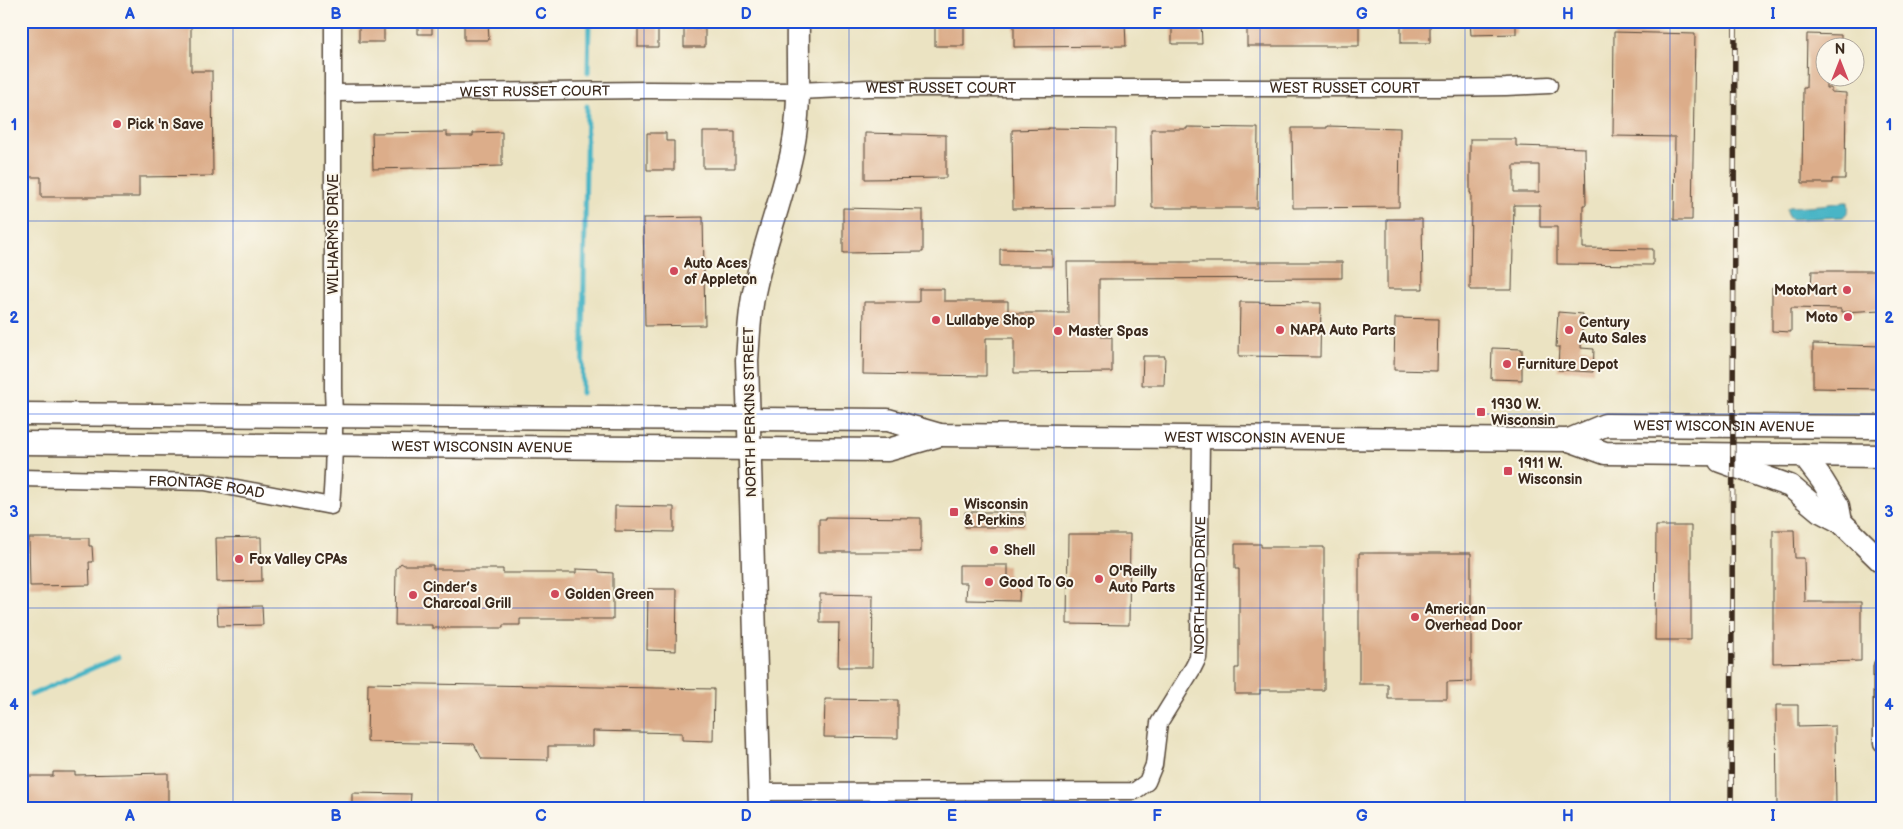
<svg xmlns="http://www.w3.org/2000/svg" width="1903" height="829" font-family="'Balsamiq Sans',sans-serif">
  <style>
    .water { fill: #49b5c6; stroke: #427072 }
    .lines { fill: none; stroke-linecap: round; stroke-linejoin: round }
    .stream { stroke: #49b5c6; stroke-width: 5 }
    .building { fill: #dcad8a; fill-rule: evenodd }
    .street-casing { stroke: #554637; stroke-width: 19 }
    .secondary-casing { stroke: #554637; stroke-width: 25 }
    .street { stroke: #fff; stroke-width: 16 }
    .secondary { stroke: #fff; stroke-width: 22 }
    .rail-casing { stroke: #3b2a1e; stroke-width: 5.5 }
    .rail { stroke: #fbf7ec; stroke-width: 4; stroke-dasharray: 11; stroke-linecap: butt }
    .grid { fill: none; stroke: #1d4ed8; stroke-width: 1; stroke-opacity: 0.55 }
    .poi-dot { fill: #d1495b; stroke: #fbf7ec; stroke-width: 2 }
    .labels { text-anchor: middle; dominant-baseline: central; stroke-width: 4; stroke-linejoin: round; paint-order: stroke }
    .street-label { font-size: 14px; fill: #3b2a1e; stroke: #fbf7ec }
    .poi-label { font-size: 14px; font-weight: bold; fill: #3b2a1e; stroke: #fbf7ec; text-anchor: start }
    .neatline { fill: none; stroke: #1d4ed8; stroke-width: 2 }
    .grid-label { font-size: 16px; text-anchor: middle; font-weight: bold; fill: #1d4ed8 }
  </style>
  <rect width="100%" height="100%" fill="#fbf7ec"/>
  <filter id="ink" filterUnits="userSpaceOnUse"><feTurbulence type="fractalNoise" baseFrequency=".02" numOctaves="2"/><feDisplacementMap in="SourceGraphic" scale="10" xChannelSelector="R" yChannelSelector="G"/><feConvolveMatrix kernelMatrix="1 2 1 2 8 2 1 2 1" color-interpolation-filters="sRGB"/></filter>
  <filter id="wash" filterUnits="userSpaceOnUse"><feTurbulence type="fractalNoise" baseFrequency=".0096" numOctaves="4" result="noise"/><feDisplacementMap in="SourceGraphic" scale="20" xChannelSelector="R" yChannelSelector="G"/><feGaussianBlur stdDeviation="1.12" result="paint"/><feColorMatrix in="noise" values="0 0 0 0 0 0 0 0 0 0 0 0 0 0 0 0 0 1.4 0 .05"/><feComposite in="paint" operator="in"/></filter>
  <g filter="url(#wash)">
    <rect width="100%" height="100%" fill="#ebe3c2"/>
    <path class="water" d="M1844,202h4c1,7 1,10 -5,15l-46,2h-6l-3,-2 -1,-8 2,-2 32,-2z"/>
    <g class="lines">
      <path class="stream" d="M588,73l1,-52
        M582,393l5,-287
        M31,695l87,-38"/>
    </g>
    <g id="blocks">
      <path class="building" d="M21,21h170v50h21l1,105 -74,1v20h-98v-20h-20z
        M359,21h25v21h-25z
        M418,21h14v13h-14z
        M464,21h24l1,19h-25z
        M638,21h20v26h-20z
        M935,21h29v25h-29z
        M1014,21h111l1,25 -112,1z
        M1172,21h29l1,23h-30z
        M1247,21h112v25h-112z
        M1401,21h29v22h-29z
        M1470,21h46v13l-45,1z
        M684,28h21v19h-21z
        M1614,32l81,2 -3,186h-18l1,-83 -62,-1z
        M1807,34l34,1v13h-15v40h5v4l15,1 -1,86h-13v4h-30l1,-95h3z
        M1327,126l73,2 -1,79 -106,1 -1,-80h35z
        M1187,127l71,1 -1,80h-105l-1,-79h36z
        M1048,128l68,1 -1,79 -102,1 -1,-79 36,-1z
        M447,132v4h26v-3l29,-1v34l-129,3 -1,-36z
        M703,132h32v36h-32z
        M647,133h19v8h8v29h-27z
        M865,133l81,2v43l-81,1z
        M1470,139h46v7l69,2 1,57h-3v43l70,1v16l-96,-1v-37h-17v-22h-26l-2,85h-42l1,-97h-1zM1514,165h25v27h-25z
        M843,208l80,2v42l-80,1z
        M703,217l2,108 -60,1 -2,-108z
        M1387,219h35l1,70h-36z
        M1000,249l52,1v16h-52z
        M1067,262h275v16l-243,1v47h2v11h11v35l-98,1v-35h-28v38l-123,-2 1,-72h55v-13h25v12h64v12h60z
        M1812,271h70v39l-41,2v-3l-50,-1v24l-19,-1v-43l39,1z
        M1240,302l81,1 -1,54 -81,-1z
        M1558,312l25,2 -2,34 13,1 -1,23 -35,-2 1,-23h-3z
        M1395,318l43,1 -1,52 -43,-1z
        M1813,344l69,2v43l-69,-1z
        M1492,348l30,1v31l-31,-1z
        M1143,356h22l-1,29h-22z
        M615,506l59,1v25l-59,-1z
        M965,512h60v15h-60z
        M826,517l95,1v34h-102v-33h7z
        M1656,526h35v114h-36z
        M1773,530h21l1,28h9l1,44h56v59l-88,2z
        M1068,534h62l-1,91 -62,-1z
        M261,537l1,44 -45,1 -1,-44z
        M29,538h60v8h3l1,16h-4l1,23 -60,1z
        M1235,544h26v3h63v143h-64v4h-25v-26h4v-99h-4z
        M1359,553h112v128l-24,1v17h-59v-15h-29z
        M401,563l3,2h29v4h70v4h73v-4l23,1v2l14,1v46h-93v6h-17v3h-71v-3h-37l1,-56z
        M959,565h49v16h12l-1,20 -53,-1 1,-17h-8z
        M648,589h29l-1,62 -29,-1z
        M820,594l53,1 -1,72h-34l1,-44h-19z
        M262,606l1,19 -45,1 -1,-19z
        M368,683l346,6 -1,52 -31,-1v-7l-89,-2v15h-45v14l-66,-1 -8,-15 -107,-2z
        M825,699l73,1v38l-74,-1z
        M1776,705h22v22l37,-1 1,82h-59z
        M53,772h22v3l93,-2v35h-147v-32h32z
        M352,793l59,1 -1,14h-58z"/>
    </g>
  </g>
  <g filter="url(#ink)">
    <use href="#blocks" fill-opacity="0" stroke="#554637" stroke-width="1"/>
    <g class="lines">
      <g class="street-casing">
        <g id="street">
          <path id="s1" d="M333,93l315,-3 149,1 71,-3h572l66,-1 43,-2"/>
          <path id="s2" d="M21,478l184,4 126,24c3,-39 4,-78 2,-118v-367"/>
          <path d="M1882,666v77"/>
          <path id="s3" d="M760,792l375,-1 12,-9 7,-17 5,-42 34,-55 5,-10 1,-14 2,-207"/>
        </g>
      </g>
      <g class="secondary-casing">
        <g id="secondary">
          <path id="s4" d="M21,414l867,6 52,15 629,5 36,13 277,3"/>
          <path id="s5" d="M1569,440l36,-15 277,2"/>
          <path id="s6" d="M21,443l867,7 52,-15"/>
          <path d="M1803,455l19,25 16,26 3,16"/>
          <path d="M1720,461l70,25 30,25 21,11 41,40"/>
          <path d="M760,808l-13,-448c2,-24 2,-48 8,-72 10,-48 29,-93 38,-141 8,-41 4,-84 5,-126"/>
        </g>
      </g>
      <use href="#street" class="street"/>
      <use href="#secondary" class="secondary"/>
      <g class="rail-casing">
        <path id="rail" d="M1731,808l4,-787"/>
      </g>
      <use href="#rail" class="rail"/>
    </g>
  </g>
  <path class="grid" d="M233,21v787M438,21v787M644,21v787M849,21v787M1054,21v787M1260,21v787M1465,21v787M1670,21v787M21,221h1861M21,414h1861M21,608h1861"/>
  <g class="poi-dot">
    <circle cx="117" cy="124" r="5"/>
    <circle cx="674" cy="271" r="5"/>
    <circle cx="1847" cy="290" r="5"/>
    <circle cx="1848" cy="317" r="5"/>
    <circle cx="936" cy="320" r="5"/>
    <circle cx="1280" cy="330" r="5"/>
    <circle cx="1569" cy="330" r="5"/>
    <circle cx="1058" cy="331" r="5"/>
    <circle cx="1507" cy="364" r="5"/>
    <rect x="1476" y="407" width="10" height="10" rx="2.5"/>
    <rect x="1503" y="466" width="10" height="10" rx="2.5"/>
    <rect x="949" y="507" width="10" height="10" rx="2.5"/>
    <circle cx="994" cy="550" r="5"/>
    <circle cx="239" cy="559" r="5"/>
    <circle cx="1099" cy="579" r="5"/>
    <circle cx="989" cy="582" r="5"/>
    <circle cx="555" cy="594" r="5"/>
    <circle cx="413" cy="595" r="5"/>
    <circle cx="1415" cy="617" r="5"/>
  </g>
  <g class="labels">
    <g class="street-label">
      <text stroke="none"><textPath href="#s1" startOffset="608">WEST RUSSET COURT</textPath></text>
      <text stroke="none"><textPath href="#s1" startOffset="1012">WEST RUSSET COURT</textPath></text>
      <text stroke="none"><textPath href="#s1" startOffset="202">WEST RUSSET COURT</textPath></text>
      <text transform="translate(333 234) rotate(-90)">WILHARMS DRIVE</text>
      <text transform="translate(750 412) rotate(-91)">NORTH PERKINS STREET</text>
      <text stroke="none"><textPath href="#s5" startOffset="158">WEST WISCONSIN AVENUE</textPath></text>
      <text stroke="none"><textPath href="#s4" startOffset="1236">WEST WISCONSIN AVENUE</textPath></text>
      <text stroke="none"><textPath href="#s6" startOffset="461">WEST WISCONSIN AVENUE</textPath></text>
      <text stroke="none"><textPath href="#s2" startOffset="186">FRONTAGE ROAD</textPath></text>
      <text stroke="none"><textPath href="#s3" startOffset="599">NORTH HARD DRIVE</textPath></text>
    </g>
    <g class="poi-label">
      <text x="127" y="124">Pick 'n Save</text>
      <text x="684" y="263">Auto Aces<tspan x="684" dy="16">of Appleton</tspan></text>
      <text x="1837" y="290" text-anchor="end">MotoMart</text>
      <text x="1838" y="317" text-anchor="end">Moto</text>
      <text x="946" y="320">Lullabye Shop</text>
      <text x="1579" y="322">Century<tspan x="1579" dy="16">Auto Sales</tspan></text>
      <text x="1290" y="330">NAPA Auto Parts</text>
      <text x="1068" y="331">Master Spas</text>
      <text x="1517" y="364">Furniture Depot</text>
      <text x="1491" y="404">1930 W.<tspan x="1491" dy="16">Wisconsin</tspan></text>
      <text x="1518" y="463">1911 W.<tspan x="1518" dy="16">Wisconsin</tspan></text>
      <text x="964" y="504">Wisconsin<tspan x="964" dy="16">&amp; Perkins</tspan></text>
      <text x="1004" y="550">Shell</text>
      <text x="249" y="559">Fox Valley CPAs</text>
      <text x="1109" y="571">O'Reilly<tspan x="1109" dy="16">Auto Parts</tspan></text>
      <text x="999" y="582">Good To Go</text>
      <text x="423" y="587">Cinder’s<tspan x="423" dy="16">Charcoal Grill</tspan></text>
      <text x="565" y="594">Golden Green</text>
      <text x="1425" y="609">American<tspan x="1425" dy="16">Overhead Door</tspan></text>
    </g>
  </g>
  <rect width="1903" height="829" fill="none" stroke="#fbf7ec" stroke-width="55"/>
  <g transform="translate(1840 62)"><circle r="24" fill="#fbf7ec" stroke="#aea59a"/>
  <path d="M0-4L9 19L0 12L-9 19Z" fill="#d1495b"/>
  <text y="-8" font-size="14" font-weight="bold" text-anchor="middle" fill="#3b2a1e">N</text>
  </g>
  <rect x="28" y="28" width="1848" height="774" class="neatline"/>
  <g class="grid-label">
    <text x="130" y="19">A</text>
    <text x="336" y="19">B</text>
    <text x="541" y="19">C</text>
    <text x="746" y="19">D</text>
    <text x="952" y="19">E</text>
    <text x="1157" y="19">F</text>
    <text x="1362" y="19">G</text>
    <text x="1568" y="19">H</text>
    <text x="1773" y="19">I</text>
    <text x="14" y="130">1</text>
    <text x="1889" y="130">1</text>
    <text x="14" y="323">2</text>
    <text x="1889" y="323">2</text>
    <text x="14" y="517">3</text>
    <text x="1889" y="517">3</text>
    <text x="14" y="710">4</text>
    <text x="1889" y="710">4</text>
    <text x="130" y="821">A</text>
    <text x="336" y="821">B</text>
    <text x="541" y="821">C</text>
    <text x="746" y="821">D</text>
    <text x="952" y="821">E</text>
    <text x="1157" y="821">F</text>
    <text x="1362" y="821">G</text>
    <text x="1568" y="821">H</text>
    <text x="1773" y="821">I</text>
  </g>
</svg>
